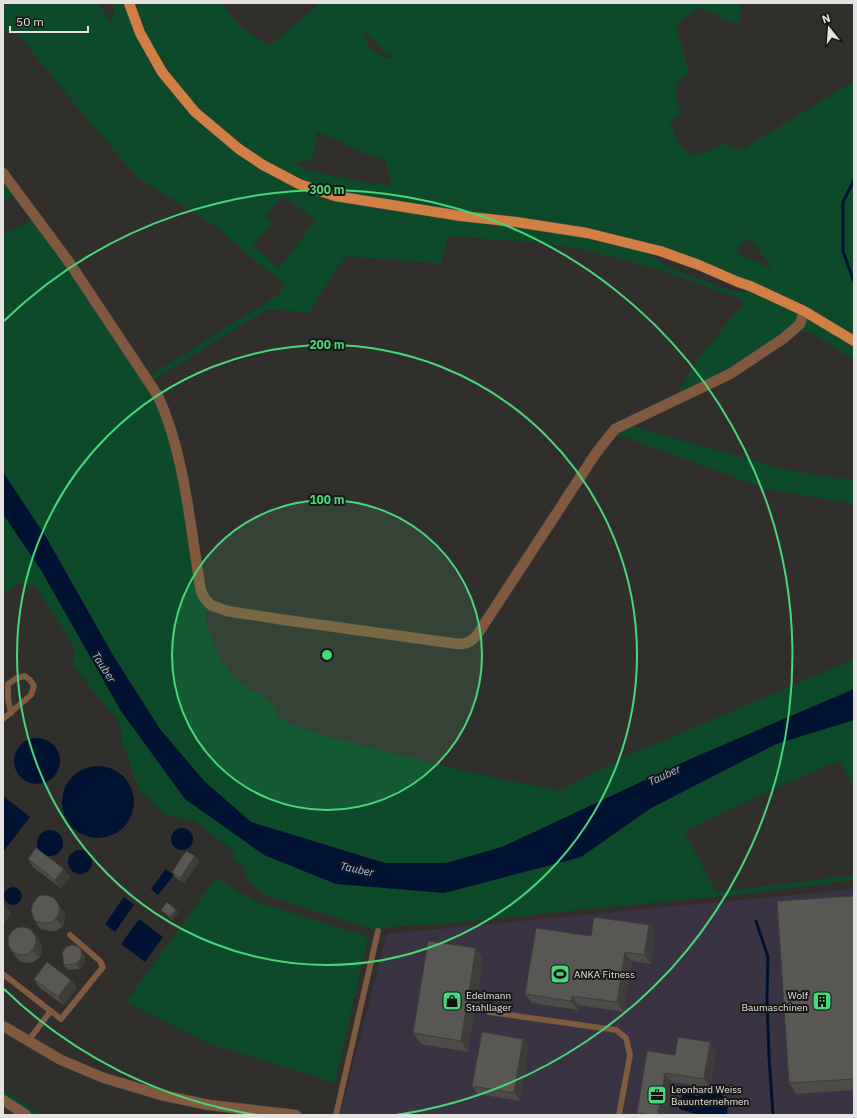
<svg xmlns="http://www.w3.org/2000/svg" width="857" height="1118" font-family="'IBM Plex Sans',sans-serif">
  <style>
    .commercial { fill: #393344 }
    .green { fill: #0d4a29; fill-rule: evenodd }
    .water { fill: #001232 }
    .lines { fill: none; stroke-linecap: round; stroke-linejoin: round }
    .stream { stroke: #001232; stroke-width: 3 }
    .service-casing { stroke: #4e4c49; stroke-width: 6 }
    .minor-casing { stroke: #4e4c49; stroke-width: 11 }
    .primary-casing { stroke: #4e4c49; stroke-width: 11 }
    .service { stroke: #81593e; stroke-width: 5.5 }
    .minor { stroke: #81593e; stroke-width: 10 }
    .primary { stroke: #d17f45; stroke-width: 10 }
    .wall { fill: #4d4b47 }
    .shaded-wall { fill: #3e3d3a }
    .building { fill: #595753; stroke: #3e3d3a }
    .ring { fill: none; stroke: #47d779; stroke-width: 2 }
    .labels { text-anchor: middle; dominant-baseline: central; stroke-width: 4; stroke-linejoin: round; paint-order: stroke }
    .poi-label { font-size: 10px; fill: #e4e3e1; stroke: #181716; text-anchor: start }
    .water-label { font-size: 11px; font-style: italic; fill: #9bc2fd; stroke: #181716 }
    .centre { fill: #47d779; stroke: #181716; stroke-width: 2 }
    .ring-label { font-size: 12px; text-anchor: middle; font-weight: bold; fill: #47d779; stroke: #181716; stroke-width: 4; stroke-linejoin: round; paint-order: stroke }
  </style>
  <rect width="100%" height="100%" fill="#312f2c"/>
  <path class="commercial" d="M854,889v226h-514l47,-181z"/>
  <path class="green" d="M3,3h96l12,21 3,-12 -2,-9h108l22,24 27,19 47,-39 1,-4h424l-2,23 -39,-19 -24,17 13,50 -12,9 -2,13 6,18 -11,7 5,14 7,13 11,7 16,-4 14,-7 18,6 113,-69v279l-43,-28h-9l-18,6 -54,36 -57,26 27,-44 43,-52 -5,-6 -84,-30 -74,-19 -47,-7 -85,-6 -7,28 -94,-8 -9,10 -30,48 -10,-3 -32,-1 -117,73 17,32 32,156 13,34 -6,11c3,22 19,56 37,69 10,7 24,10 31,20 3,3 5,9 7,14l25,11 60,17 122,29 72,15 70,-36 225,-96v30l-166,71 -186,87 -56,16h-61l-134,-41 -47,-41 -44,-52 -46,-72 -68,-120 -43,-65v-238l33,-15 110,159 134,-84 4,-11 -20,-15 -50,-43 -76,-47 -51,-59 -67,-82 -17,-7zM362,29l25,25 13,5 -17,-2 -14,-10zM316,132l14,5 35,17 20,6 7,26 -44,-7 -41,-9 -14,-7 18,-2 4,-10zM283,196l32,24 -36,49 -26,-24 7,-9 12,-13 -7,-6zM749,237l24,32 -38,-17zM647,249l113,42 -20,1 -14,-3 -59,-22 -17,-12z
    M3,173l14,19 -14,10z
    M625,423l36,12 126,35 67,10v24l-88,-15 -142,-52 -15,-1z
    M3,514l38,56 80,141 64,88 259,94 137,-36 70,-49 125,-64 78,-24v67l-15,-26 -46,19 -109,51 32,61 138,-17v5l-118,15 -70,6 -204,21 -75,5 -9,4 -111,-35c-14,-10 -19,-14 -25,-31l-11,-6 4,-7 -41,-31 -29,-6 -26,-25 -17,-48 -2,-19 -47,-57 1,-20 -38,-59 -18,-4 -15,12z
    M216,878l41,24 111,35 -33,146 -125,-39 -84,-42z
    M3,1089l39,26h-16l-23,-15z"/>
  <path class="water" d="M3,472l43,65 68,120 46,72 44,52 47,41 134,41h61l56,-16 186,-87 166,-71v31l-78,24 -125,64 -70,49 -137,36 -108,-9 -72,-29 -79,-56 -64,-88 -80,-141 -38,-56z
    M14 761a23 23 0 1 1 46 0a23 23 0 1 1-46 0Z
    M62 802a36 36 0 1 1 72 0a36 36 0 1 1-72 0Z
    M3,796l27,21 -27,35z
    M171 839a11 11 0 1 1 22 0a11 11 0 1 1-22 0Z
    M37 843a13 13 0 1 1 26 0a13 13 0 1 1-26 0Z
    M68 862a12 12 0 1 1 24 0a12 12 0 1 1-24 0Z
    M166,869l8,6 -16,20 -7,-6z
    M4 896a9 9 0 1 1 18 0a9 9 0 1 1-18 0Z
    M124,897l10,8 -19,27 -10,-8z
    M139,919l24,18 -18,25 -24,-18z
    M683,1091h7c8,10 9,2 18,1 4,0 10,2 14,3l6,10 -1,10h-28l-20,-6z"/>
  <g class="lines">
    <path class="stream" d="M854,180l-11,22v49l11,31
      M756,921l12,36 -1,42 2,58 4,58"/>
    <g class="service-casing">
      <path id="service" d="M3,719l28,-24 3,-9 -4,-6 -5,-4 -8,2 -9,6v15l3,14
        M3,974l58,45 42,-52 -3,-6 -30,-26
        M489,1012l127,18 10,8 4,17 -11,60
        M28,1041l22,-29
        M336,1115l42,-184"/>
    </g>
    <g class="minor-casing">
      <path id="minor" d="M3,173l66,89 89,134c27,59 32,131 43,195l4,8 6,6 16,6 58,9 173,24c9,0 13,-2 19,-9l119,-182 19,-24 115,-55 54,-36 16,-14 4,-13
        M3,1026l58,34 43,18 57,17 48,10 87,10
        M3,1100l23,15"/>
    </g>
    <g class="primary-casing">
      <path id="primary" d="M129,3l11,30 22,39 33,40 44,37 24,16 36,19 36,12 126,20 55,6 71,11 73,18 39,14 39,17 12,4 54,25 50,30"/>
    </g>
    <use href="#service" class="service"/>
    <use href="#minor" class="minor"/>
    <use href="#primary" class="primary"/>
  </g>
  <path class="wall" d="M195,856l4,6 -15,21 -9,-6 -3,-5z
    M28,859l42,18 -9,11 -28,-21z
    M854,896v194l-58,4 -7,-11z
    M161,910h15l2,2 -6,8 -9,-8z
    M65,913v8l-3,6 -6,4h-6l-10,-2 -5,-8z
    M649,925l6,9 -4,30 -20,-3 -7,51 -46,-7v5l-46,-7 -7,-9z
    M31,929l11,16v8l-3,5 -6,4 -7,1 -5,-1 -5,-5 -6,-8z
    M476,948l7,11 -15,93 -47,-8 -8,-11z
    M85,956v6l-5,7 -12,1 -4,-5z
    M34,979l37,1 6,8 -14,17 -24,-18z
    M523,1039l6,8 -9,54 -42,-7 -6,-8z
    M710,1042l6,9 -6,37 -38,-6 -5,33h-28l-2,-2 38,-58z"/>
  <path class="shaded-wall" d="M195,856l4,6 -15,21 -4,-5z
    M64,869l6,8 -9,11 -6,-8z
    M59,905l6,8v8l-3,6 -6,-8z
    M5,906l6,8 -8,11v-16z
    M176,910l2,2 -6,8 -2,-3z
    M649,925l6,9 -4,30 -7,-9z
    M36,937l6,8v8l-3,5 -6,-8z
    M476,948l7,11 -15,93 -7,-11z
    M81,950l4,6v6l-5,7 -4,-5z
    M625,952l6,9 -7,51 -7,-10z
    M71,980l6,8 -14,17 -5,-8z
    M572,996l6,9v5l-7,-9z
    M523,1039l6,8 -9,54 -6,-8z
    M710,1042l6,9 -6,37 -6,-9z
    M665,1073l7,9 -5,33h-9z"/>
  <path class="building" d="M36,848l28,21 -9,11 -27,-21z
    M186,851l9,5 -15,22 -8,-6z
    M47,895l7,3 5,7v8l-3,6 -6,4h-6l-9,-2 -4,-11 2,-7 6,-7z
    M854,896v183l-65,4 -12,-182z
    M167,902l9,8 -6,7 -9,-7z
    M3,904l2,2 -2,3z
    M594,917l55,8 -5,30 -19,-3 -8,50 -45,-6 -1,5 -46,-7 11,-66 55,8z
    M8 941a14 14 0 1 1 28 0a14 14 0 1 1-28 0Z
    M428,941l48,7 -15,93 -48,-8z
    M72,945l7,2 2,3 1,7 -6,7 -12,1 -2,-12 4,-6z
    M47,962l24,18 -13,17 -24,-18z
    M482,1032l41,7 -9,54 -42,-7z
    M678,1037l32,5 -6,37 -39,-6 -7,42h-8l-13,-2 10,-62 28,4z"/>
  <circle cx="327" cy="655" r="155" fill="#47d779" fill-opacity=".12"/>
  <g class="ring">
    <circle cx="327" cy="655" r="155"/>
    <circle cx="327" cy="655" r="310"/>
    <path d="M258 1115A465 465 0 0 1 4 989M4 321A465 465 0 1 1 396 1115"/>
  </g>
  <defs>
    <g id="stadium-square" transform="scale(1)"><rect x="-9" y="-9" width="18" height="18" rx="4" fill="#47d779" stroke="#181716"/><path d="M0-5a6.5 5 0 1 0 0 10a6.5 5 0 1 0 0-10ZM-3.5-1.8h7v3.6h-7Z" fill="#111"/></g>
    <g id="shop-square" transform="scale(1)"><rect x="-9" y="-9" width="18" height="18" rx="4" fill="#47d779" stroke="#181716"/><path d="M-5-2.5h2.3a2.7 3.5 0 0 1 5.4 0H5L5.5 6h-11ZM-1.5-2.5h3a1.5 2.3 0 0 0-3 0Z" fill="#111"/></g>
    <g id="building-square" transform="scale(1)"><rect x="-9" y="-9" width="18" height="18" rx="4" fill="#47d779" stroke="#181716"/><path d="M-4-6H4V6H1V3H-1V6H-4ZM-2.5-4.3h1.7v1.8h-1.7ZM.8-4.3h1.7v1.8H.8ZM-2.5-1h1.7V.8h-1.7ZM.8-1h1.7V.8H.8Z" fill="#111"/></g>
    <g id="office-square" transform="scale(1)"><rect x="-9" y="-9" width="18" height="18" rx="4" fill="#47d779" stroke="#181716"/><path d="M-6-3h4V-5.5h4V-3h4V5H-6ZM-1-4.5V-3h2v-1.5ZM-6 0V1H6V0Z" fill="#111"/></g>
  </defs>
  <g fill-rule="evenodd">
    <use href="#stadium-square" x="560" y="974"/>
    <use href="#shop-square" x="452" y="1001"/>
    <use href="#building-square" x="822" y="1001"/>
    <use href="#office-square" x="657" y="1095"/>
  </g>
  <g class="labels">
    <g class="poi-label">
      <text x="574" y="974">ANKA Fitness</text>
      <text x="466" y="995">Edelmann<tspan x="466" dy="12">Stahllager</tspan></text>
      <text x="808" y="995" text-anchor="end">Wolf<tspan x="808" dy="12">Baumaschinen</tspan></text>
      <text x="671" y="1089">Leonhard Weiss<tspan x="671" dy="12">Bauunternehmen</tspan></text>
    </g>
    <g class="water-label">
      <text transform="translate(104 667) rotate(57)">Tauber</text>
      <text transform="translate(664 775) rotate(-25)">Tauber</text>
      <text transform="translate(357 869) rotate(12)">Tauber</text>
    </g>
  </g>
  <circle cx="327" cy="655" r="6" class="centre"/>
  <g class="ring-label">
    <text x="327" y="194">300 m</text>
    <text x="327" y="349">200 m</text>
    <text x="327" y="504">100 m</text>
  </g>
  <rect width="857" height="1118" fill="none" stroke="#e4e3e1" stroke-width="8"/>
  <g transform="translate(829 28) rotate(343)" stroke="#181716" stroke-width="3" paint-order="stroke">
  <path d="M0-3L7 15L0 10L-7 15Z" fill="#e4e3e1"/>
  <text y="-6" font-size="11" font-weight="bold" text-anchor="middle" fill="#e4e3e1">N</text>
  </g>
  <path d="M10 26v6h78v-6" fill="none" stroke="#e4e3e1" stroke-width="2"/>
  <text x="16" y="26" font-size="12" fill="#e4e3e1" stroke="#181716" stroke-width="3" paint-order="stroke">50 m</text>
</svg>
